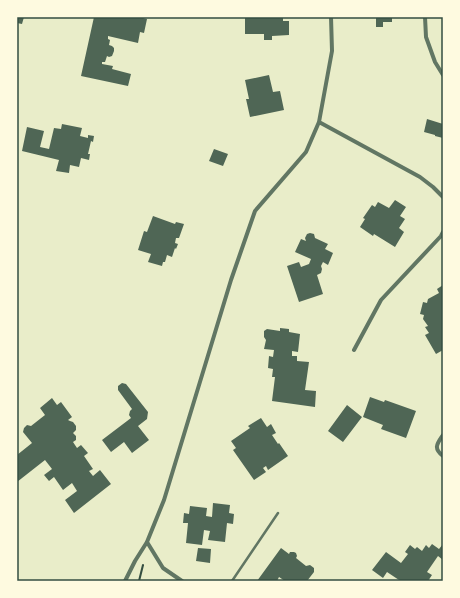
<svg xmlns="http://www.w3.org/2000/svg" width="460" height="598" font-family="'Noto Sans',sans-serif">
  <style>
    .building { fill: #4f6655 }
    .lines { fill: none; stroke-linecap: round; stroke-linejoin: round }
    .path { stroke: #344e41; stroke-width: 2 }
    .service { stroke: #617663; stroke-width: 2.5 }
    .minor { stroke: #617663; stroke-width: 4 }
    .neatline { fill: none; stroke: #344e41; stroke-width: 1.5 }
  </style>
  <rect width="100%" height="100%" fill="#e9edc9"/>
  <path class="building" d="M17,17h7l-2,7 -5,-1z
    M94,17h45l8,2 -3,14 -4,-1 -2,11 -30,-7v3l2,1 -1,5 3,1 2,2v3l-2,5 -3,1 -2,-1 -2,6h-3v2l11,2 -1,3 19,5 -3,12 -47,-10z
    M245,17h38v4h6v14l-17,1v4h-8v-6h-19z
    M376,17h16v5h-9v5h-7z
    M269,75l4,17 7,-1 4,19 -34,7 -4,-18h3l-4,-19z
    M427,119l16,5v14l-8,-2v-1l-11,-3z
    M62,124l20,4 -2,8 8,2v-3l6,1 -1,6 -2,-1 -3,13h2l-1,6 -8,-2 -2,9 -9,-2 -1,8 -13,-2 3,-11 -37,-9 5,-24 17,4 -4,16 9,2 5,-21 7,1z
    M214,149l14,5 -5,12 -14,-5z
    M395,200l11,7 -6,9 5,3 -6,9 5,4 -9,15 -21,-13 -1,2 -13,-9 5,-8 -2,-1 9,-13 3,2 3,-5 11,6z
    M153,216l22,8 1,-2 8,2 -5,14h-3l-1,5 3,1 -2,5 -1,-1 -3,9 -5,-2 -2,7h-2l-1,4 -14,-4 3,-8 -13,-4 6,-19 3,1z
    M310,233l4,1 1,4 13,6 -3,5 8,4 -5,12 -5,-3 -2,4 1,3 -1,4 -4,2 6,19 -24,8 -12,-36 12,-4 2,5 8,-3 2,-5 -16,-7 6,-13 5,2 -1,-3 2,-4z
    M443,285v65l-7,4 -11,-19 4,-2 -4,-6 3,-1 -5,-7 1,-4 -4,-1 3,-12 4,1 1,-4 11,-6 -2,-4z
    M280,328l9,1v3l11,2 -2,18 -6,-1v5h5v5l12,1 -4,28 11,1 -1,16 -43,-6 3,-24h-3l1,-8 -5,-1 1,-12 4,1 1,-7 -10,-1 2,-9 -2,-3v-6l3,-2 13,2z
    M122,383l4,1 22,28 -1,7 -9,7 11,14 -17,13 -8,-11 -13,10 -9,-12 29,-22 -2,-3 1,-4 2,-2 -14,-19v-4z
    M370,397l14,5 1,-2 31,11 -10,27 -25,-9 2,-4 -20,-8z
    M52,398l5,7 4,-3 11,15 -4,3 2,1 3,1 3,4v4l-3,3 3,3v4l-3,2 4,6 4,-3 7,8 -4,3 9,13 -4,2 4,5 7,-6 11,14 -37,29 -9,-13 12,-9 -5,-8 -9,7 -9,-13 -5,4 -5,-6 8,-6 -7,-9 -28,22v-27l15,-12 -9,-11 1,-4 3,-3 4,1 14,-11 -5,-7z
    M347,405l15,12 -19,25 -15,-11z
    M261,418l6,9 4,-3 5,9 -4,2 6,9 1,-1 9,13 -20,14 -2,-4 -3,2 3,4 -12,8 -21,-30 3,-2 -5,-7 19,-13 -2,-2z
    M213,503l17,2 -1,8 5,1 -1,10 -6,-1 -2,19 -17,-2 2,-9 -6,-1 -2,15 -16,-2 2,-20h-5l1,-10 5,1 1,-8 17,2 -1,8 6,1z
    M432,544l7,5 4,-5v16l-5,-4 -11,16 5,3 -4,6h-30l1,-1 -12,-8 -4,6 -11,-8 14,-18 15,11 7,-9 -3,-2 5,-7 5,4 2,-2 5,4 4,-6 3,3z
    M198,548l13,1 -1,14 -14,-2z
    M281,548l8,6 1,-2h4l2,1 1,3 -1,2 10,8 4,-1 4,3v4l-7,9h-22l-6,-4 -2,4h-20z"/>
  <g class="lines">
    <path class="path" d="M139,581l4,-16"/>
    <path class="service" d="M232,581l46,-68"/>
    <path class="minor" d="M425,17l1,20 9,25 8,13
      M319,122l101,55 13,10 10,10
      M354,350l27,-50 60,-64 2,-4
      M443,435c-6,9 -10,13 0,21
      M147,542l16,26 19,13
      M125,581l10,-20 12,-19 17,-42 67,-220 24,-69 51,-59 13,-30 13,-71 -1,-34"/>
  </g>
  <rect width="460" height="598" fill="none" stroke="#fefae0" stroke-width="36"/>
  <rect x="18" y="18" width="424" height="562" class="neatline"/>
</svg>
